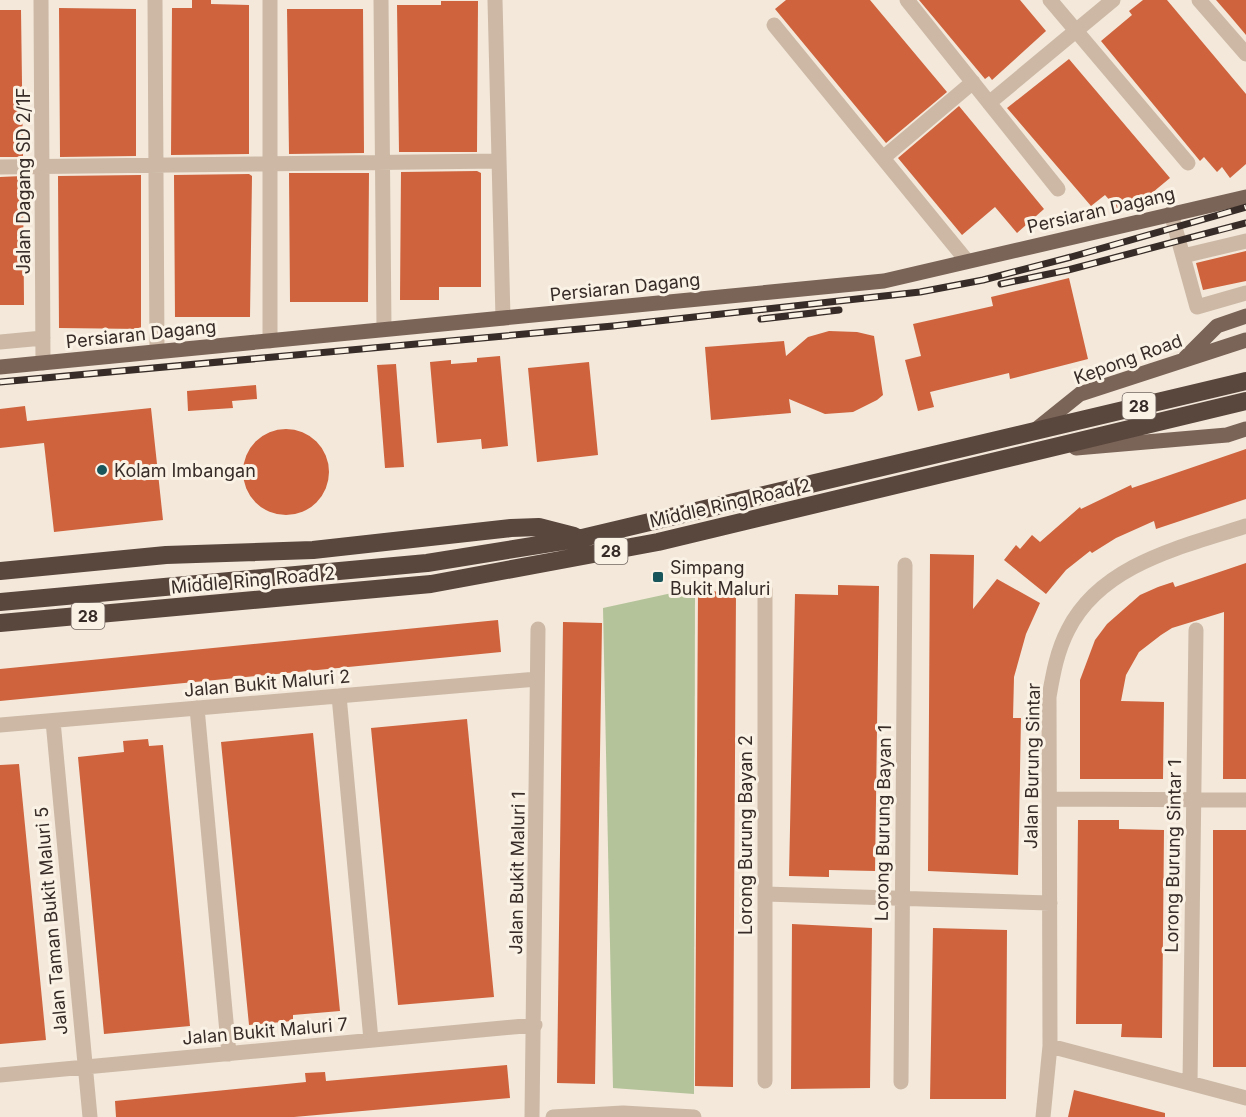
<svg xmlns="http://www.w3.org/2000/svg" width="1246" height="1117" font-family="Inter,sans-serif">
  <style>
    .green { fill: #b4c399 }
    .building { fill: #ce633d }
    .lines { fill: none; stroke-linecap: round; stroke-linejoin: round }
    .minor { stroke: #ccb8a5; stroke-width: 15 }
    .major { stroke: #7a6357; stroke-width: 15 }
    .highway { stroke: #59463d; stroke-width: 18 }
    .rail-casing { stroke: #372c27; stroke-width: 7 }
    .rail { stroke: #fbf2e6; stroke-width: 4.5; stroke-dasharray: 14; stroke-linecap: butt }
    .poi-dot { fill: #19565c; stroke: #fbf2e6; stroke-width: 2 }
    .labels { text-anchor: middle; dominant-baseline: central; stroke-width: 6; stroke-linejoin: round; paint-order: stroke }
    .shield { fill: #fbf2e6; stroke: #726760; stroke-width: 1.5 }
    .shield-label { font-size: 16px; font-weight: bold; fill: #372c27 }
    .street-label { font-size: 18px; fill: #372c27; stroke: #fbf2e6 }
    .poi-label { font-size: 18px; fill: #372c27; stroke: #fbf2e6; text-anchor: start }
  </style>
  <rect width="100%" height="100%" fill="#f3e8da"/>
  <path class="green" d="M695,588l-1,506 -81,-6 -10,-480z"/>
  <path class="building" d="M192,0h19v4l38,1v149l-78,1 1,-147h20z
    M786,0h84l77,92 -61,51 -111,-134z
    M919,0h101l26,31 -54,49 -3,-4 -4,3z
    M1143,0h24l79,94v70l-16,14 -8,-11 -5,5 -13,-15 -4,4 -99,-120 31,-26 -3,-4z
    M1216,0h30v35l-16,-19z
    M441,1h37l-1,151h-78l-2,-147h44z
    M59,8l77,1v147l-76,1z
    M287,9h76l1,144 -75,1z
    M0,10h21l2,147h-23z
    M1069,59l101,119 -29,24 -5,-6 -17,15 -14,-16 -14,11 -84,-98z
    M959,106l85,103 -27,24 -22,-26 -33,28 -64,-77z
    M477,171l4,2v114h-42v13h-39l1,-128z
    M289,173h80l-1,129h-78z
    M249,174l3,2 -2,141h-75l-1,-142z
    M141,175v154l-82,-1 -1,-152z
    M23,176l1,129h-24v-128z
    M1246,251v30l-43,9 -7,-27z
    M1069,278l19,81 -78,20 -1,-6 -79,19 4,15 -16,4 -13,-51 16,-4 -8,-32 80,-18 -2,-9z
    M829,331l28,1 17,4 9,59 -6,5 -24,12 -28,2 -36,-15 2,14 -80,7 -6,-73 79,-6 2,15 22,-19z
    M500,356l8,90 -26,3 -1,-10 -44,4 -7,-81 21,-2v4l26,-2v-4z
    M589,362l9,93 -61,7 -9,-94z
    M396,364l8,103 -19,1 -8,-103z
    M256,385l1,14 -25,2 1,7 -45,3 -1,-20z
    M25,406l2,15 124,-13 12,112 -109,12 -10,-89 -44,5v-39z
    M243 472a43 43 0 1 1 86 0a43 43 0 1 1-86 0Z
    M1246,449v50l-90,30 -2,-8 -38,17 -24,15 -2,-2 -24,19 -20,24 -42,-34 12,-15 4,4 12,-14 8,7 40,-35 1,2 50,-24 1,3z
    M930,554l44,1 -1,54 24,-30 43,24 -14,31 -12,43 -1,41h8l-3,157 -90,-4z
    M1246,563v216h-23l1,-167 -52,16 -11,7 -22,17 -13,23 -5,26 43,1 -1,77h-83v-99l15,-40 12,-16 33,-29 18,-8 15,-5 2,5z
    M838,585l41,1 -4,285 -46,-1v7l-40,-1 6,-282 43,1z
    M698,591l38,1 -3,495 -38,-1z
    M498,620l3,32 -501,49v-32z
    M563,622l39,1 -7,461 -38,-1z
    M467,719l27,278 -96,8 -27,-277z
    M313,733l27,278 -47,4v6l-44,4 -28,-283z
    M148,739l1,7 14,-1 27,281 -86,8 -26,-277 46,-5 -1,-11z
    M19,764l27,276 -46,4v-279z
    M1078,820h41v9l45,1 -2,208 -41,-1 1,-13h-46z
    M1213,830h33v237h-33z
    M792,924l80,4 -2,160 -79,1z
    M933,928l74,2 -1,169h-76z
    M507,1065l3,33 -216,19h-178l-1,-16 191,-19 -1,-9 20,-1 1,9z
    M1074,1090l91,23v4h-97z"/>
  <g class="lines">
    <path class="minor" d="M41,0l2,363
      M155,0l2,351
      M381,0l3,329
      M495,0l8,318
      M907,0l151,189
      M1050,0l138,163
      M1199,0l47,54
      M774,25l193,236
      M989,103l124,-103
      M883,158l90,-76
      M0,167l499,-6
      M1171,213l26,94 49,-14
      M1183,256l63,-15
      M270,341v-341
      M0,342l43,-4
      M339,696l32,344
      M197,708l32,346
      M53,721l37,396
      M0,725l537,-46
      M1050,799l196,1
      M765,894l285,9
      M1050,1046l196,52
      M0,1075l535,-50
      M765,1081v-492
      M901,1082l4,-517
      M1190,1083l6,-453
      M532,1117l6,-488
      M553,1117l70,-4 71,4
      M1043,1117l7,-71 -1,-349c4,-23 8,-46 19,-67 33,-66 114,-83 178,-104"/>
    <path class="major" d="M1185,358l32,-32 29,-10
      M0,367l884,-86 362,-84
      M1034,431l46,-37 166,-54
      M1076,448l151,-13 19,-6"/>
    <path class="highway" d="M0,571l166,-16 147,-5 198,-22 28,-1 35,9
      M0,602l427,-39 155,-25 664,-157
      M0,623l431,-39 227,-42 588,-141"/>
    <g class="rail-casing">
      <path id="rail" d="M1001,284l67,-14 178,-47
        M761,319l78,-9
        M0,382l613,-56 307,-34 63,-12 88,-23 175,-50"/>
    </g>
    <use href="#rail" class="rail"/>
  </g>
  <g class="poi-dot">
    <circle cx="102" cy="470" r="6"/>
    <rect x="652" y="571" width="12" height="12" rx="3"/>
  </g>
  <g class="labels">
    <g class="shield">
      <rect x="1122.5" y="393" width="33" height="26" rx="4.5"/>
      <rect x="594.5" y="538" width="33" height="26" rx="4.5"/>
      <rect x="71.5" y="603" width="33" height="26" rx="4.5"/>
    </g>
    <g class="shield-label">
      <text x="1139" y="406">28</text>
      <text x="611" y="551">28</text>
      <text x="88" y="616">28</text>
    </g>
    <g class="street-label">
      <text transform="translate(23 181) rotate(-90)">Jalan Dagang SD 2/1F</text>
      <text transform="translate(1101 210) rotate(-13)">Persiaran Dagang</text>
      <text transform="translate(625 287) rotate(-6)">Persiaran Dagang</text>
      <text transform="translate(141 334) rotate(-6)">Persiaran Dagang</text>
      <text transform="translate(1128 359) rotate(-20)">Kepong Road</text>
      <text transform="translate(730 503) rotate(-13)">Middle Ring Road 2</text>
      <text transform="translate(253 580) rotate(-5)">Middle Ring Road 2</text>
      <text transform="translate(267 683) rotate(-5)">Jalan Bukit Maluri 2</text>
      <text transform="translate(1032 766) rotate(-89)">Jalan Burung Sintar</text>
      <text transform="translate(883 823) rotate(-89)">Lorong Burung Bayan 1</text>
      <text transform="translate(745 835) rotate(-90)">Lorong Burung Bayan 2</text>
      <text transform="translate(1173 856) rotate(-89)">Lorong Burung Sintar 1</text>
      <text transform="translate(517 873) rotate(-89)">Jalan Bukit Maluri 1</text>
      <text transform="translate(51 921) rotate(-95)">Jalan Taman Bukit Maluri 5</text>
      <text transform="translate(265 1031) rotate(-5)">Jalan Bukit Maluri 7</text>
    </g>
    <g class="poi-label">
      <text x="114" y="470">Kolam Imbangan</text>
      <text x="670" y="567">Simpang<tspan x="670" dy="21">Bukit Maluri</tspan></text>
    </g>
  </g>
</svg>
